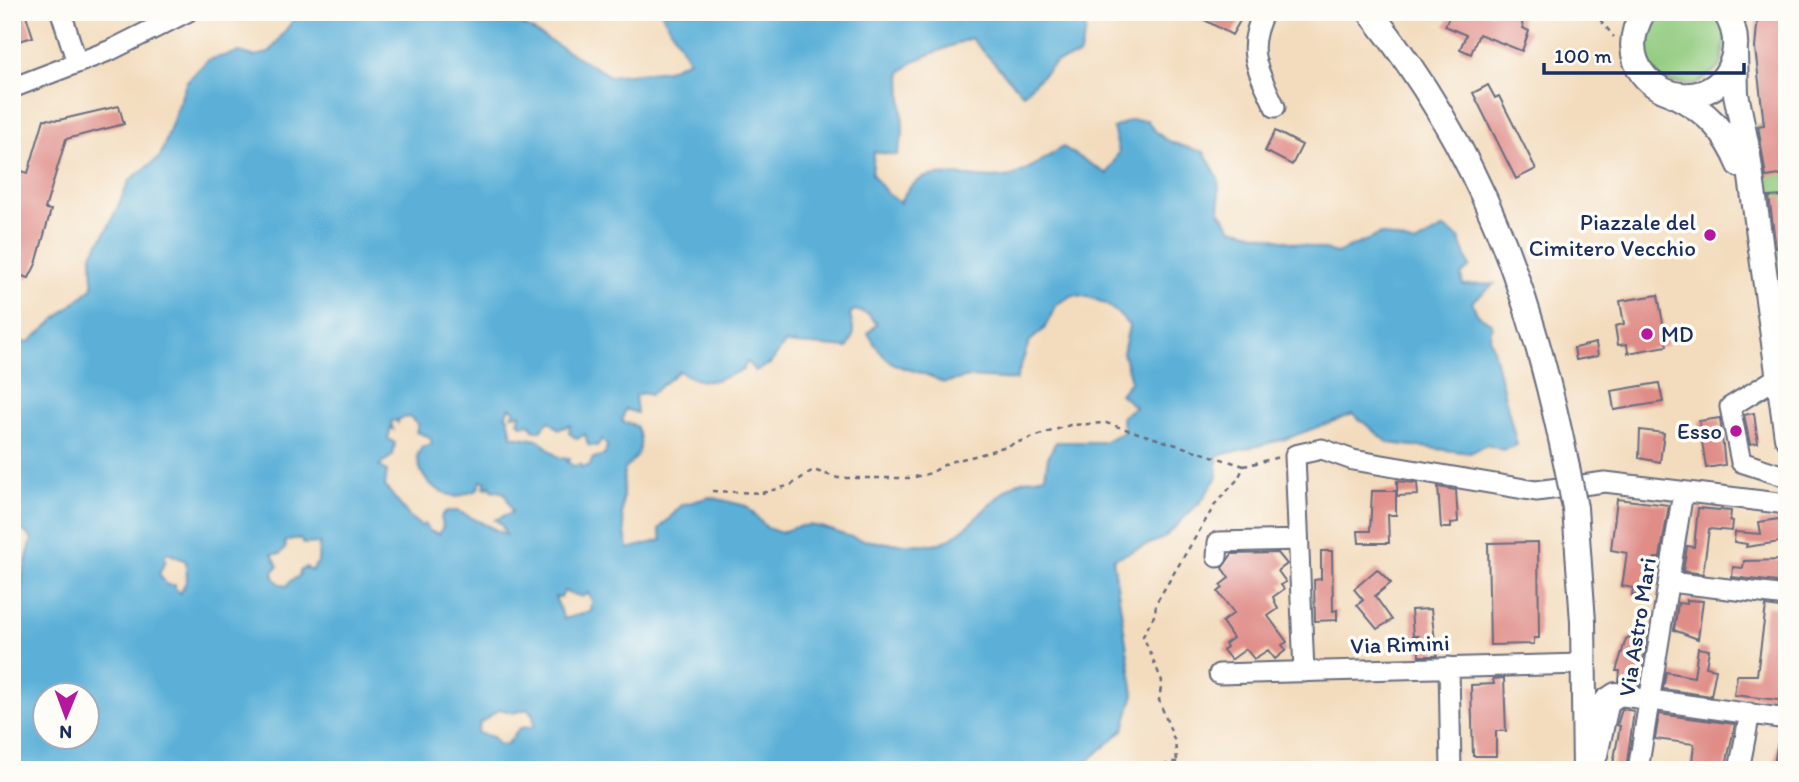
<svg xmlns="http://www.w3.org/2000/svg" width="1799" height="782" font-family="Itim,sans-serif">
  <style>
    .green { fill: #92cb7f; stroke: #567d6e; stroke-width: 2 }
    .water { fill: #5cb0d8; stroke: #3c709b; stroke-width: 2; fill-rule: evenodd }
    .building { fill: #e08d88 }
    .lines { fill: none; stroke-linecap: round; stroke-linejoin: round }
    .minor-casing { stroke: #676c7f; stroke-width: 23 }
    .major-casing { stroke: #676c7f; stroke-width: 28 }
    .path { stroke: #676c7f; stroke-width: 2.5; stroke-dasharray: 5 5; stroke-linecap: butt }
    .minor { stroke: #fff; stroke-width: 19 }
    .major { stroke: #fff; stroke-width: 24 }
    .major-bridge-casing { stroke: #676c7f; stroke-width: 28; stroke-linecap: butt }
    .major-bridge { stroke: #fff; stroke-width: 24 }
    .poi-dot { fill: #b5179e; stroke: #fdfcf7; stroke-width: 2.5 }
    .labels { text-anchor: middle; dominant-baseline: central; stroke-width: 7; stroke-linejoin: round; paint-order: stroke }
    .poi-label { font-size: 23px; fill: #1b2f5e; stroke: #fdfcf7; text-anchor: end }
    .street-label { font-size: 23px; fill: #1b2f5e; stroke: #fdfcf7 }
  </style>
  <rect width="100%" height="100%" fill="#fdfcf7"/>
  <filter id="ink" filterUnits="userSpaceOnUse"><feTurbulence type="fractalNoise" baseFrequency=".0143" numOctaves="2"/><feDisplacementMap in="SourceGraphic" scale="14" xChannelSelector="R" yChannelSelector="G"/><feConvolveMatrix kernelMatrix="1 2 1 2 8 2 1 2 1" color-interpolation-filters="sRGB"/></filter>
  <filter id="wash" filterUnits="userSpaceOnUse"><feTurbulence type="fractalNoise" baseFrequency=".00686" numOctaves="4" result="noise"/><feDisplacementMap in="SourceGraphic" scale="28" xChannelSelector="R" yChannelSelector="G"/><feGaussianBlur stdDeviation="1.57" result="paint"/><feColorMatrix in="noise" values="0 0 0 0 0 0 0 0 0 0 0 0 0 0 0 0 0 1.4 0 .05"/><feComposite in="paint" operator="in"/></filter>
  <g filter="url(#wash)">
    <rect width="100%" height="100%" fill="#f3dcbd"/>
    <path class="green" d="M1653,12h62l11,18 -5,36 -25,19 -34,-4 -21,-26z
      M1787,12v260l-11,2 -20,-148 8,-1 -9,-76 3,-28z"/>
    <path class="water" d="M299,12h202l109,64 57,-6 22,-10 -28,-48h421l4,19 -7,25 -23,6 -33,32 -52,-56 -55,22 -15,12 2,62 -6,21 -23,-3 -2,22 15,19 13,10c21,-49 70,-18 111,-27 16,-4 37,-20 52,-29l44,27 12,-22 -6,-24 18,-8h16c12,22 34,26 57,32l14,25 2,35 12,16 105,25 44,-19 34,10 29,-16 15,10 11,29 -9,8 2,10 31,-1 -22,18 5,12 15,10 -2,13 27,108 -14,5 -16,-5 -17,8 -81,-10 -36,-29 -68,25 -68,17v21l-15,23 -38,38 -51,21 21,135 -10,35 -37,33 9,8h-1084v-168h11l-1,-24 10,-40 -20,-16v-180h17l64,-55 -1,-33 15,-24 23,-50 30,-23 27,-76 21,-21 31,-8 15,4 15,-3zM1073,295c24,1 41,12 56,31l-6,27 8,28 -11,13 15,13 -13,9 1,16 -19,10h-48l-8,15 -3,19c-8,2 -18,3 -26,6 -27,12 -57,61 -86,62 -22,1 -49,-1 -70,-4 -31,-6 -49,-25 -82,-7l-14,-5 -21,-22 -36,-9 -28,8 -23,24 3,11 -34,9 -6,-33 2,-46c15,-14 21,-24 12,-44l-14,-5 3,-12 12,4 -2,-17 7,-3 8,2 29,-24c27,17 36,10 64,-1l4,-8 8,9 15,-7 15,-21 63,5 6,-15 -4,-19 4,-4 14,4 9,10 -9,9c25,46 37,28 76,50l25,-6 47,3 13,-38 15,-13 13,-25zM510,407l5,4 -3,4 9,-1 -3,7 3,4 8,-1 6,7 6,-1 8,-9 10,8 11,-4 -1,8 8,6 8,-5 3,11 9,1 5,-7 5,6 -2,10 -12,3 -3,7 -8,3 -1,-4 -7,2 -7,-4 3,-3c-17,0 -19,-10 -31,-19l-27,-4 -4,-19 -3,-1zM409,417l9,7 -2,8 14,5 2,7 -10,3 -5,9c4,25 16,35 40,41l20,-7 4,-9 5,1 -2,5 4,1 2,-3 2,5 13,3 7,19 -17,8 6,4 5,11 -48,-24h-12l-5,6 2,9 -4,8 -10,-3 -5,-7 -3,2 -12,-10 -24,-30 2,-15 -8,-5 14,-11 2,-12 -7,-4 3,-12 2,2 -2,-7 3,-2 4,3v-4zM292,539h9l3,5 15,-1 -1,19 -7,9 -5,-4 -6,4 -1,5 -10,6 -1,4c-8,-1 -14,-5 -15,-14l5,-6 -6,-12h8l6,-7 -1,-5zM168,553l18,8 1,19 -7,13 -5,-4v-4h-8l-8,-11 7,-14 -2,-5zM564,591l18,6 6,-4 5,10 -3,3 2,5 -28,8 -9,-22h6zM46,694h42v42h-42zM500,709l13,4 15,-4 5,6 1,12 -14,1 -13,16 -8,1 -6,-8 -16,-4 3,-10z"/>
    <g id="blocks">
      <path class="building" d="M12,12h13l8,25 -21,6z
        M1190,12h55l-13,23z
        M1451,12h69l3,16 6,3 -7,20 -43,-17 -8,20 -11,-5 6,-14 -21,-9z
        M1779,12h8v162l-21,3 -8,-51 6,-1 -9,-77 3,-33z
        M1488,85l7,13 4,-2 37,73 -20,10 -43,-86z
        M119,106l5,18 -58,15 -21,70 6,1 -15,54 -7,14 -17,-5 7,-26 -7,-2v-77l16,5 16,-54 15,1z
        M1275,131l27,14 -10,20 -27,-14z
        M1783,196l1,9 3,-1v42l-11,2 -7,-51z
        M1658,295l9,51 -39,7 -1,-9 -9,1 -3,-19 9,-2 -4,-23z
        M1596,343l2,13 -22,4 -2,-12z
        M1659,383l4,19 -49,8 -3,-19z
        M1754,413l4,30 -8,1 -6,-29z
        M1720,418l5,47 -19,3 -7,-47z
        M1640,430l24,3 -4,29 -21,-4z
        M1397,481l20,2 1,12 -21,1z
        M1438,487l18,3 2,32 -7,1v5h-10z
        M1372,491h24v24h-8l1,28h-30l-1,-12h12z
        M1617,499l52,6 -9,53h-5l-5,33 -7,-1 -1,6 -10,-1 1,-7 -11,-2 5,-33 -16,-3z
        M1698,508l33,3 -1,10h3l-1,10 -23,-2 -6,45 -20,-3 4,-25 7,1z
        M1779,519l3,17 5,1v4l-41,6 1,-3 -13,-2 1,-10 26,2 -2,-12z
        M1538,542l1,96h-5v6l-44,1 -2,-102z
        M1321,551h11l1,60 4,-1v10l-22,1 -1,-41 7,-1z
        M1278,553l9,11 -9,7 8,11 -5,3 3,4 -11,8 5,12 -10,7 19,26 -5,3 4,5 -11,9 -7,-9 -14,9 -8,-10 -15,11 -8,-10 4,-3 -2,-3 8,-6 -11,-16 12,-9 -16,-21 5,-4 -3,-3 9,-7 -7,-10 10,-14z
        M1786,560v23l-54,-6 1,-10 10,1 1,-7z
        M1377,569l14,14 -16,13 17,24 -15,9 -20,-24 6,-5 -9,-11z
        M1687,600l16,1 -5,38 -24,-9 4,-27 9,1z
        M1766,606l21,3 -3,51h3v41l-53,-6 3,-20h20z
        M1431,609l6,47h-18l-1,-20h-5l-2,-26z
        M1635,634l12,2 -8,50 -20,-5 1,-10h-4l10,-32z
        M1698,648l11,2 -3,17 10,2 -5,27 -48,-7 3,-17 28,5z
        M1504,678l2,53h-10v25h-23l-2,-71 23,-1 -1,-5z
        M1622,709l12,2 -8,59h-14l8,-44 -3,-1z
        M1659,714l76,10 -10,46h-34l3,-26 -39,-5z
        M1780,730l7,1v39h-14z"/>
    </g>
  </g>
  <g filter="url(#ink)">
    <use href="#blocks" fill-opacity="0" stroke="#676c7f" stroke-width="2"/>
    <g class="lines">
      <g class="minor-casing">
        <path id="minor" d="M61,12l16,51
          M1264,12c-20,40 -6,57 11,95
          M12,88l99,-38 76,-38
          M1778,377l-48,30 11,55 46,15
          M1217,557l1,-15 80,-2
          M1670,582l117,14
          M1449,667l2,103
          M1304,672l-9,-217 27,-6 31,11 183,31 69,-9 182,22
          M1219,674l364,-10
          M1616,695l171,24
          M1638,770l45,-278
          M1739,770l11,-57"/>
      </g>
      <g class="major-casing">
        <path id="major" d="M1370,12c111,139 162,283 197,455
          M1643,12c-43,75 68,118 90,47 5,-17 1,-33 -8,-47
          M1735,52l1,42 11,54 40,289
          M1674,95c33,16 52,37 66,70
          M1575,508l8,114 2,148
          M1595,755l12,-54 9,-6"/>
      </g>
      <path class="path" d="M1594,12l20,25
        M712,491l50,2 29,-8 22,-15 25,8h73l20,-5 18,-11 30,-7 91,-30 36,-2 138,43
        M1154,770l17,-8h8
        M1178,770l-3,-28 -16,-42 3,-19 -19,-45 12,-22 1,-11 60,-100 22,-24 6,-13 35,-9"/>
      <use href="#minor" class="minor"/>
      <use href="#major" class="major"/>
      <g class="major-bridge-casing">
        <path id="major-bridge" d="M1567,467l8,41"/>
      </g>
      <use href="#major-bridge" class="major-bridge"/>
    </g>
  </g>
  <g class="poi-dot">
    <circle cx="1710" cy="235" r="7"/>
    <circle cx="1647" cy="334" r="7"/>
    <circle cx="1736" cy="431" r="7"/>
  </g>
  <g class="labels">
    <g class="poi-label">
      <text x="1696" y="222">Piazzale del<tspan x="1696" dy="26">Cimitero Vecchio</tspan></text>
      <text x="1661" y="334" text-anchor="start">MD</text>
      <text x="1722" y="431">Esso</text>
    </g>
    <g class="street-label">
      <text transform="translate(1637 627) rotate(-81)">Via Astro Mari</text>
      <text transform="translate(1400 644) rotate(-2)">Via Rimini</text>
    </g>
  </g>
  <rect width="1799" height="782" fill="none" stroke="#fdfcf7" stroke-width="42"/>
  <g transform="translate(66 716) rotate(181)"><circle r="33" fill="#fdfcf7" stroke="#a3aaba" stroke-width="2"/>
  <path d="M0-5L12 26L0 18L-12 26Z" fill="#b5179e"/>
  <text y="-10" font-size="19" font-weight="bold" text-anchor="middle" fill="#1b2f5e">N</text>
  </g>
  <path d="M1544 63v10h200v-10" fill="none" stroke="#1b2f5e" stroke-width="3.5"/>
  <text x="1554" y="63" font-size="21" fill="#1b2f5e" stroke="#fdfcf7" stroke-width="5" paint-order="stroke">100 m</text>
</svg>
